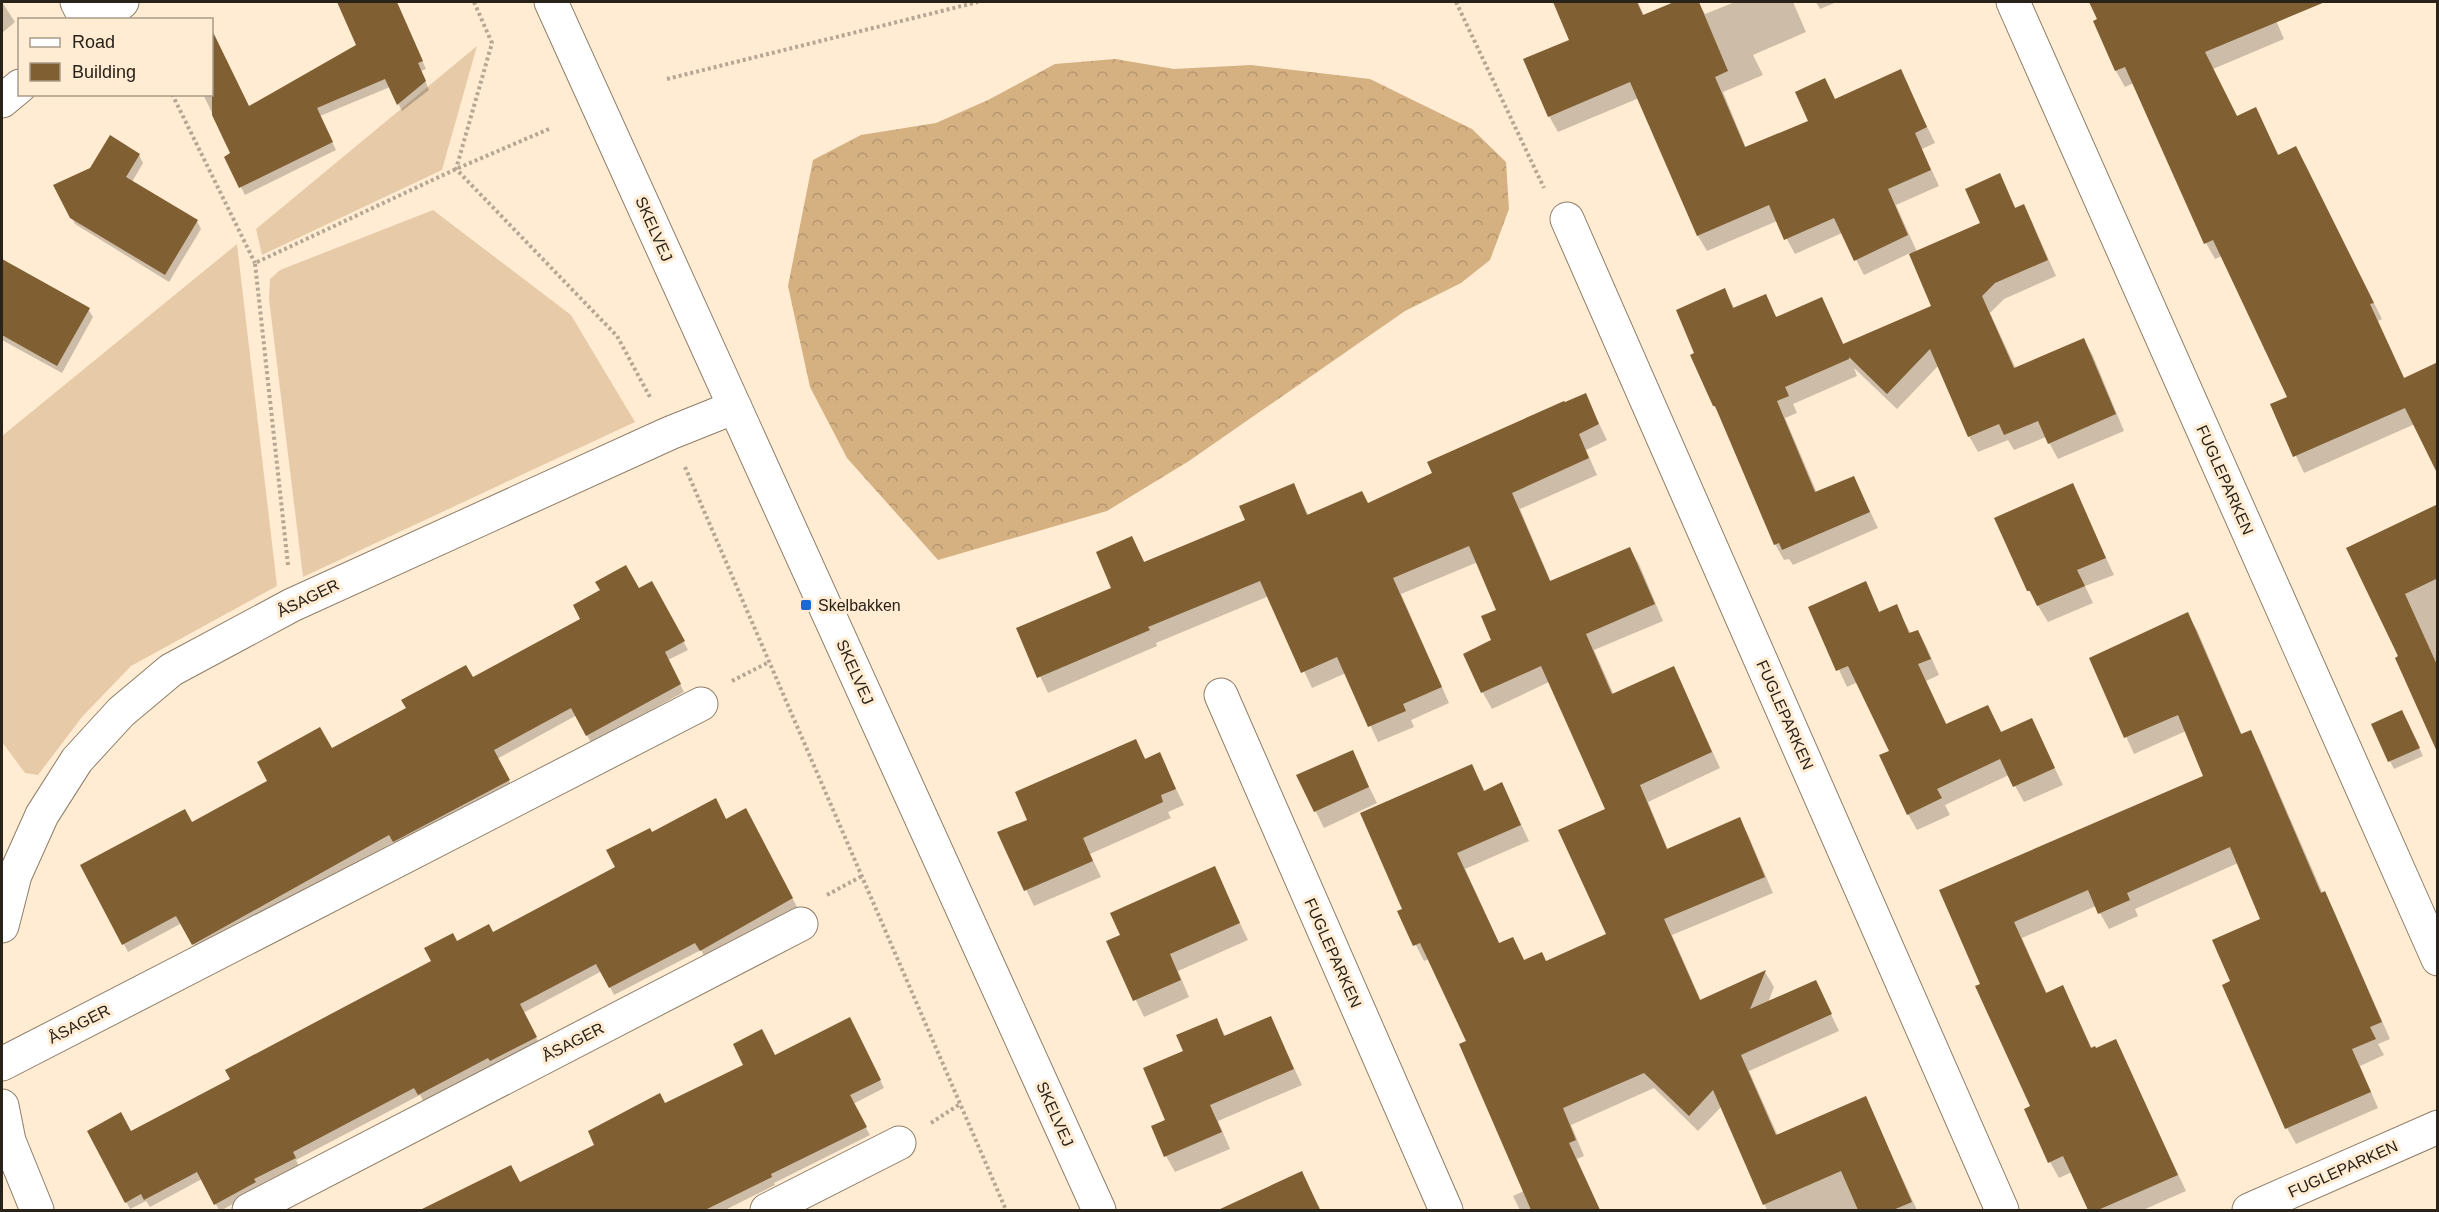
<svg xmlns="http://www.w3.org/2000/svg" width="2439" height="1212" font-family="Arial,sans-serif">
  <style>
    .grass { fill: #e7cba8 }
    .forest { fill: url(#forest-crowns) }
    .shadow { fill: #0003 }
    .building { fill: #805f32 }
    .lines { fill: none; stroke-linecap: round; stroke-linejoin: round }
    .minor-casing { stroke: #8f7e68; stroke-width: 35 }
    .path { stroke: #b5a793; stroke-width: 4; stroke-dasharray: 3 3; stroke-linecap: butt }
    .minor { stroke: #fff; stroke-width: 33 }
    .poi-dot { fill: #2167d3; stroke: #ffecd3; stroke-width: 2 }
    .labels { text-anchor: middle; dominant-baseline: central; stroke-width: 6; stroke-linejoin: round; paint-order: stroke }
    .street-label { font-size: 16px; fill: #292219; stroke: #ffecd3 }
    .poi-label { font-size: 16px; fill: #292219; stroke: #ffecd3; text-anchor: start }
  </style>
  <defs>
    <pattern id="forest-crowns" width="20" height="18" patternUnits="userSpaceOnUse" patternTransform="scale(1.5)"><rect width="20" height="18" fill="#d5b081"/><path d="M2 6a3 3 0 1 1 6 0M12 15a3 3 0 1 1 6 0" fill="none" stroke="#b7976f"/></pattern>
  </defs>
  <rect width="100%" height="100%" fill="#ffecd3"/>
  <path class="grass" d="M477,46l-35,124 -180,85 -6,-26z
    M433,210l138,105 64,107 -332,155 -34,-278 1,-20 10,-9z
    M237,244l40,342 -146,80 -49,51 -44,58 -13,-2 -23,-31v-306z"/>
  <path class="forest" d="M1115,59l59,10 77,-4 119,14 102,50 34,33 3,47 -19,51 -29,23 -56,28 -216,150 -82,50 -169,49 -91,-102 -37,-71 -22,-101 25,-126 48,-25 75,-12 52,-23 67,-36z"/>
  <path class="shadow" d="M2,2l13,20 -13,11z
    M339,2h57l30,67 -5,2 8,19 -27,21 -12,-24 -70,29 16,34 -91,45 -19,-37 6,-4 -29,-60h9v-51l37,65 109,-63z
    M1554,2h84l6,14 34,-14h20l7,12 30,-12h58l13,30 -53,23 10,20 -40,17 23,56 64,-26 15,-42 10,20 65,-29 35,72 -13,6 17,37 -43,19 21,47 65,-28 18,-49 16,34 7,-3 9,16 24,54 -52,23 -14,14 26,56 68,-29 9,16 31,75 -66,28 -12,-22 -32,13 -6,-10 -30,12 -9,-16 -30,-71 -42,44 -43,-41 3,8 -64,28 4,9 -12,5 32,75 37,-15 24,50 -85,37 -4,-6 -5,1 -9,-16 -52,-124 -9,-14 -18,-52 28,-64 11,19 30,-13 12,22 45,-19 22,46 89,-39 -23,-53 -46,22 -22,-42 -47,21 -18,-33 -70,30 -9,-15 -59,-138 -81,34 -9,-16 22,-76z
    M1816,2h21l-17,7z
    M2091,2h177l16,37 -71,30 24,48 19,-8 23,47 26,8 77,155 -4,2 27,59 10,44 -111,49 -32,-68 17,-7 -67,-142 -7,3 -9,-16 -72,-160 -9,4 -9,-16z
    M139,155l4,8 -11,19 65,39 4,8 -32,53 -94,-58 -4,-8z
    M9,265l79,44 5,8 -31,56 -60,-33v-62z
    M1585,395l22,45 -21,10 11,25 -77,34 31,73 79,-33 9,15 24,57 -69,29 20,45 60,-27 46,100 -72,34 20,48 71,-31 9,16 25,58 -101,42 29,66 64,-29 9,15 -6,16 47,-22 24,50 -90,40 29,65 87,-38 52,112h-150l-45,-104 -24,25 -44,-43 -83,37 13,31 -7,3 23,51h-80l-7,-14 11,-5 -56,-149 -39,-83 -5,2 -25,-49 5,-3 68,-143 13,26 17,-8 27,57 -64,28 35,76 13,-6 12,23 21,1 62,-29 -1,-125 -58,-127 -57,27 -9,-16 -18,-39 28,-13 5,-31 -20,-48 -77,32 48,109 -38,17 3,7 -36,15 -32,-69 -34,15 -43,-92 -113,47 1,3 -109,47 -30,-64 95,-41 19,-50 13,25 102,-43 46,-35 16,31 59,-12 66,-30z
    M2072,485l42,90 -29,11 8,17 -45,19 -19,-31z
    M2438,506v239l-38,-88 -52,-108z
    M652,583l36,67 -20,10 16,32 -93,51 -14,-28 -80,44 16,29 -115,61 -4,-7 -196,110 -16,-29 -54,29 -46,-86 110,-42 139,-74 142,-71z
    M1865,583l15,30 16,-7 15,28 7,-3 9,17 12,27 -13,6 21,44 41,-18 14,26 29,-13 32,65 -39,17 -15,-27 -64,30 5,10 -33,15 -9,-16 -17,-63 -33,-69 -11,5 -37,-80z
    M2187,614l10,16 45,105 8,-3 9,15 64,147 10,15 57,130 -12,5 6,11 -24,11 18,42 -82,36 -9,-16 -63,-142 8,-4 30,-62 -24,-57 -103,46 3,7 -29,13 -13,-23 -74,32 25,56 16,-7 29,62 4,1 19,-9 71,150 -43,19h-54l-17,-38 -13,6 -9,-16 -18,-55 -91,-216 264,-114 -19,-46 -52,23 -43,-95z
    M2406,720l17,36 -29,13 -4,-8z
    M1135,741l11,19 13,-6 25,51 -16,7 3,6 -81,36 11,23 -67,29 -35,-73 30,-12z
    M1352,752l25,51 -53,25 -26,-52z
    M750,818l47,89 -92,51 -4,-8 -87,45 -12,-24 -79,42 17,32 -116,57 -4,-7 -124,65 3,6 -77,44h-3l-17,-31 -52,28 -4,-6 -16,8 -41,-77 42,1 101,-53 201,-118 24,-19 36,-9 124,-67 34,-33z
    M1214,868l34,72 -70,31 11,26 -45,20 -36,-75 14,-6z
    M1270,1017l32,68 -84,36 12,28 -55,23 -9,-16 1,-35 18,-69 31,-32 10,17z
    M854,1027l30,61 -31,16 17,31 -96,48 1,2 -50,25h-258l129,-65 69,-40 110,-49z
    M1301,1173l20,37h-100z"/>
  <path class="building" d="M337,2h60l26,59 -5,2 8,18 -29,24 -12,-26 -68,29 16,34 -94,46 -15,-31 6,-4 -18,-38v-85l37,76 107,-61z
    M1553,2h84l6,13 31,-13h25l29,69 -13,6 30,70 63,-26 -13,-29 30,-14 10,21 66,-30 26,58 -12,6 16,37 -43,19 20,46 -54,26 -20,-43 -50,22 -15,-35 -72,31 -67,-154 -82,35 -25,-58 46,-19z
    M2089,2h236l-120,50 32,64 19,-9 22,48 18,-9 78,157 -4,1 34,74 34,-16v113l-33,-67 -112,49 -23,-53 17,-7 -74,-157 -9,4 -79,-177 -10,4 -22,-50 4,-2z
    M110,135l30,19 -14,23 72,43 -33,55 -95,-57 -17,-33 37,-17z
    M2000,173l15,35 9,-4 24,56 -53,23 -13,13 32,72 70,-30 32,76 -68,30 -10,-23 -34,14 -5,-11 -31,13 -38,-88 -43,45 -38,-37v2l-64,28 4,9 -12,5 38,91 39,-16 16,36 -88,38 -3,-7 -5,2 -59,-139h-2l-23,-51 4,-2 -18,-43 49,-22 8,20 33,-14 10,23 46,-20 21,47 88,-38 -22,-52 71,-31 -15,-34z
    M2,259l88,49 -33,58 -55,-31z
    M1586,393l13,31 -20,10 10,24 -77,35 38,88 80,-34 25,57 -69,30 26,60 62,-28 38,86 -72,33 27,64 73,-32 25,60 -101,42 36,81 66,-30 -16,39 66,-29 16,34 -91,41 35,80 90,-39 46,106 -19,8h-35l-17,-39 -78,34 -50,-115 -24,26 -45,-43 -81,35 13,32 -7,3 31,67h-69l-72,-166 7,-3 -46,-98 -7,3 -16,-35 5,-2 -42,-96 112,-49 12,27 18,-9 19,43 -64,28 42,90 14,-6 11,23 18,-8 4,9 60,-27 -48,-104 47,-21 -64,-143 -60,27 -18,-39 28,-14 -10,-24 15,-6 -27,-64 -76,32 49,109 -39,17 3,7 -38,16 -31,-70 -36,16 -41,-92 -112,46 2,3 -113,48 -21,-50 95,-40 -15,-36 36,-16 12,26 101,-42 -6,-14 55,-23 13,32 55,-24 6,12 64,-30 -5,-11 137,-61 1,1z
    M2073,483l33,75 -29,12 8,16 -48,20 -7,-15h-3l-33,-73z
    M2438,504v74l-33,16 33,73v87l-43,-96 3,-2 -52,-108z
    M626,565l13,23 13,-7 33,60 -20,11 16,32 -95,52 -15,-28 -77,42 16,30 -117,62 -4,-7 -197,110 -16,-29 -54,29 -42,-80 105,-56 7,13 75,-41 -10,-19 63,-35 12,21 74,-40 -5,-8 65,-35 7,12 107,-58 -7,-14 27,-15 -5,-8z
    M1866,581l13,31 18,-8 12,29 9,-3 13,29 -13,5 28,60 42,-19 13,27 31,-14 23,50 -42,19 -13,-28 -63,30 5,9 -35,17 -28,-60 10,-4 -41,-85 -12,5 -28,-64z
    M2188,612l53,122 10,-4 70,163 4,-2 57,131 -12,5 6,12 -24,10 19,43 -86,37 -63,-144 8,-4 -18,-41 48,-21 -30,-72 -103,46 3,7 -32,14 -10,-24 -74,32 32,71 17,-8 28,63 4,-2 1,2 20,-9 62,136 -80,35h-10l-25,-54 -15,7 -24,-54 6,-3 -55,-120 5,-2 -41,-94 264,-114 -25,-61 -54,23 -35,-80z
    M2402,710l18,38 -32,14 -17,-38z
    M1136,739l9,20 15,-7 16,37 -15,6 2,7 -80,36 10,23 -69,30 -27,-59 30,-12 -12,-28z
    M1353,750l16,37 -55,25 -18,-37z
    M716,798l10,21 20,-11 47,90 -93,53 -5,-8 -86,45 -13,-24 -76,40 17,33 -47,24 -2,-3 -70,37 -4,-7 -121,64 3,6 -42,21 2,3 -42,23 -17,-33 -53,28 -3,-6 -16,9 -38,-72 34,-19 10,19 99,-52 -5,-9 206,-109 -7,-13 29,-15 4,8 32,-17 4,8 122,-65 -9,-17 44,-22 2,4z
    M1215,866l25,57 -70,31 11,26 -48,21 -27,-60 14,-6 -10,-22z
    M1271,1016l23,53 -84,36 12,27 -58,25 -13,-31 14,-6 -22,-52 40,-17 -7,-16 41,-17 7,18z
    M850,1017l31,63 -31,15 17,32 -96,47 1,3 -67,33h-285l91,-45 9,17 74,-37 -6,-14 72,-38 5,10 78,-38 -10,-21 29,-15 13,26z
    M1302,1171l18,39h-102z"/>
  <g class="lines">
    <g class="minor-casing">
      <path id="minor" d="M77,2l9,18
        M551,2l548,1208
        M2013,2l425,957
        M100,20l22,-18
        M2,101l18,-15
        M1567,219l435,991
        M1221,695l225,515
        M2,926l13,-51 27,-60 35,-55 44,-48 50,-42 121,-65 378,-172 65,-26
        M2,1064l699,-360
        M2,1106l7,35 28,69
        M249,1210l552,-286
        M767,1210l132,-67
        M2249,1210l189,-83"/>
    </g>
    <path class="path" d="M474,2l18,41 -36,126 161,167 34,63
      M1456,2l88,186
      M667,79l311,-77
      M172,94l83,169
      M685,467l321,743
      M288,565l-33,-302 201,-94 93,-40
      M732,681l37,-19
      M827,895l35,-19
      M931,1123l29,-19"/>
    <use href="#minor" class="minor"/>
  </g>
  <rect class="poi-dot" x="800" y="599" width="12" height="12" rx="3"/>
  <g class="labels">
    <g class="street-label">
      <text transform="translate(654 229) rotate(66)">SKELVEJ</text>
      <text transform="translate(2225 480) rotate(66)">FUGLEPARKEN</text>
      <text transform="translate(308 598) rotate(-26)">ÅSAGER</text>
      <text transform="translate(855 672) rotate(66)">SKELVEJ</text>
      <text transform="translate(1785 715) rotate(66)">FUGLEPARKEN</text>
      <text transform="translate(1333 953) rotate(66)">FUGLEPARKEN</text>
      <text transform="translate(79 1024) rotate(-27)">ÅSAGER</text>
      <text transform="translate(573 1042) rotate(-27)">ÅSAGER</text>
      <text transform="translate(1055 1114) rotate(66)">SKELVEJ</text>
      <text transform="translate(2343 1169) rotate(-24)">FUGLEPARKEN</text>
    </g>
    <g class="poi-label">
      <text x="818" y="605">Skelbakken</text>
    </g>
  </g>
  <rect width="2439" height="1212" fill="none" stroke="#292219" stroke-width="6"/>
  <rect x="18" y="18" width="195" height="78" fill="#ffecd3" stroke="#a99b89" stroke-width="1.5"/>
  <rect x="30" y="38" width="30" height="9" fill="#ffffff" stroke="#a99b89" stroke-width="1.5"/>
  <text x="72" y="48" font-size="18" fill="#292219">Road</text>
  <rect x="30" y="63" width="30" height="18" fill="#805f32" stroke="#a99b89" stroke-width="1.5"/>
  <text x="72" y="78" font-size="18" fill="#292219">Building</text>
</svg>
